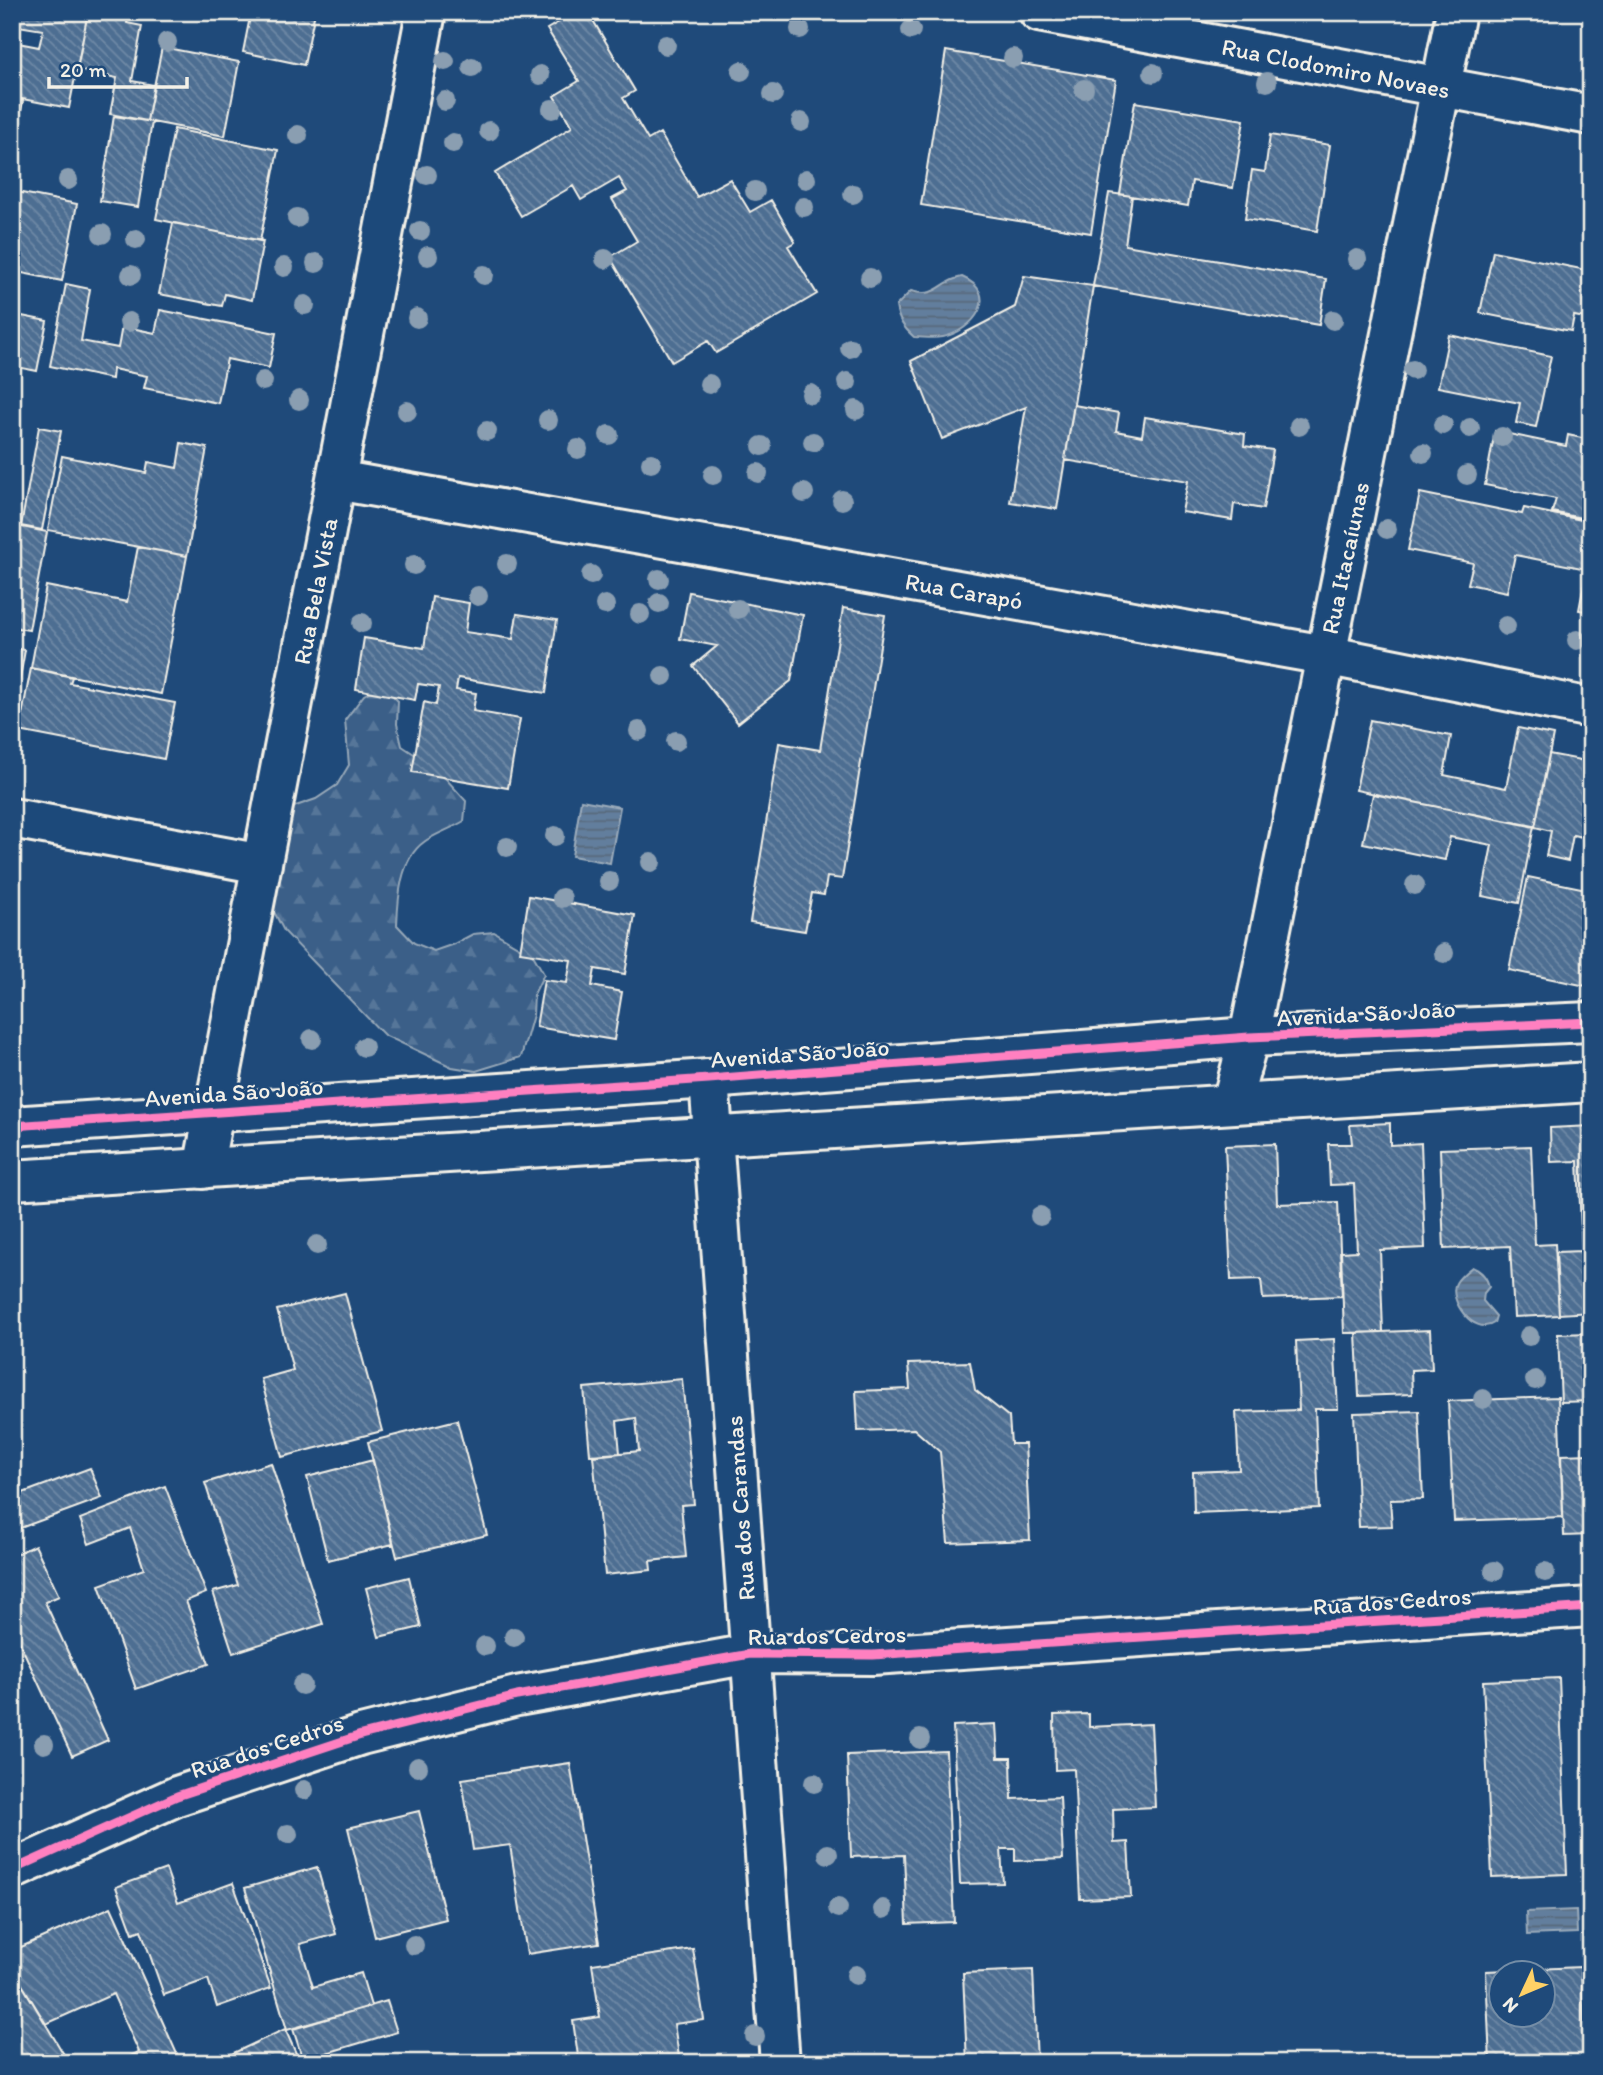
<svg xmlns="http://www.w3.org/2000/svg" width="1603" height="2075" font-family="Itim,sans-serif">
  <style>
    .forest { fill: url(#forest-firs); stroke: #97a8b8; stroke-width: 2 }
    .water { fill: url(#water-rules); stroke: #9cacbb; stroke-width: 2 }
    .building { fill: url(#building-back-hatch); stroke: #f4f1e8; stroke-width: 2; fill-rule: evenodd }
    .lines { fill: none; stroke-linecap: round; stroke-linejoin: round }
    .minor-casing { stroke: #f4f1e8; stroke-width: 44 }
    .tertiary-casing { stroke: #f4f1e8; stroke-width: 44 }
    .minor { stroke: #1f4a7a; stroke-width: 38 }
    .tertiary { stroke: #1f4a7a; stroke-width: 38 }
    .cycleway-casing { stroke: #1f4a7a; stroke-width: 13 }
    .cycleway { stroke: #ff80c0; stroke-width: 9 }
    .tree { fill: #8a9eb1 }
    .labels { text-anchor: middle; dominant-baseline: central; stroke-width: 5; stroke-linejoin: round; paint-order: stroke }
    .street-label { font-size: 24px; fill: #f4f1e8; stroke: #1f4a7a }
  </style>
  <defs>
    <pattern id="forest-firs" width="22" height="20" patternUnits="userSpaceOnUse" patternTransform="scale(1.75)"><rect width="22" height="20" fill="#3a5f88"/><path d="M5 1l3.5 6h-7zM16 11l3.5 6h-7z" fill="#577699"/></pattern>
    <pattern id="water-rules" width="6" height="5" patternUnits="userSpaceOnUse" patternTransform="scale(1.75)"><rect width="6" height="5" fill="#627e9d"/><path d="M0 2.5h6" fill="none" stroke="#58687a"/></pattern>
    <pattern id="building-back-hatch" width="6" height="6" patternUnits="userSpaceOnUse" patternTransform="scale(1.75)"><rect width="6" height="6" fill="#4d6e92"/><path d="M-1 5l2 2M0 0l6 6M5-1l2 2" fill="none" stroke="#708aa6"/></pattern>
  </defs>
  <rect width="100%" height="100%" fill="#1f4a7a"/>
  <filter id="ink" filterUnits="userSpaceOnUse"><feTurbulence type="fractalNoise" baseFrequency=".0143" numOctaves="2"/><feDisplacementMap in="SourceGraphic" scale="14" xChannelSelector="R" yChannelSelector="G"/><feConvolveMatrix kernelMatrix="1 2 1 2 8 2 1 2 1" color-interpolation-filters="sRGB"/></filter>
  <g filter="url(#ink)">
    <path class="forest" d="M382,685l16,16 -1,23 5,22 36,24 28,31 -2,20c-11,7 -31,14 -40,21 -24,17 -26,57 -27,83l17,18 20,8 20,-7 19,-10 21,-2 39,23 11,19 -10,20 -1,21 -12,42 -45,14 -24,-4 -68,-32 -100,-104 -12,-23 7,-88 17,-14 20,-7 21,-14 12,-20 -4,-45 19,-25z"/>
    <path class="water" d="M962,277c40,17 11,54 -19,60 -9,2 -20,0 -29,0 -10,-9 -16,-17 -18,-31l15,-15c27,8 28,-10 51,-14z
      M581,800l39,7 -10,56 -38,-7z
      M1472,1267c10,4 15,10 17,20l-5,6 -1,8 13,15 -2,7c-20,14 -47,-24 -38,-40 3,-6 11,-12 16,-16z
      M1576,1910l1,23 -50,2 -1,-23z"/>
    <path class="building" d="M12,12h76l-19,96 -57,-11 1,-55 26,5 4,-17 -31,-5z
      M88,12h41l-2,11 15,3 -10,55 22,4 -7,36 -37,-7 7,-36 -40,-8z
      M184,12h32l-1,7z
      M251,12h64l-11,53 -61,-13z
      M559,12h29l47,79 -12,7 25,42 12,-7 37,64 33,-18 20,33 21,-12 24,42 -7,4 29,48 -101,59 -8,-12 -36,21 -62,-105 27,-16 -25,-42 15,-8 -8,-13 -38,22 -8,-14 -52,30 -26,-43 77,-46 -18,-31 25,-15 -32,-52 17,-10z
      M162,47l77,15 -14,74 -78,-15z
      M946,51l170,29 -25,153 -170,-28z
      M12,99l11,2 -11,54z
      M1135,102l109,18 -11,68 -41,-7 -4,25 -68,-12z
      M114,116l38,6 -14,85 -38,-6z
      M174,129l104,21 -18,91 -104,-22z
      M1270,135l60,10 -13,86 -72,-12 7,-49 13,2z
      M12,191l65,13 -15,77 -50,-10z
      M1109,193l23,3 -7,49 201,34 -7,46 -226,-39z
      M173,223l90,18 -11,59 -27,-6 -3,12 -63,-12z
      M1493,251l98,20v48l-17,-3 -3,15 -91,-18z
      M1024,276l69,10 -36,223 -47,-7 16,-95 -84,32 -31,-78 104,-54z
      M66,284l24,5 -9,52 37,7 4,-22 33,7 5,-23 116,23 -7,35 -42,-9 -9,44 -74,-15 3,-12 -34,-7 -1,10 -62,-13z
      M12,314l35,7 -10,50 -25,-5z
      M1449,335l102,21 -15,71 -20,-4 4,-20 -82,-16z
      M1591,359v35l-7,-1z
      M1074,405l45,8 -3,18 26,5 3,-19 100,17 -1,12 29,4 -10,59 -29,-5 -2,16 -50,-8 6,-31 -123,-21z
      M39,427l22,4 -19,99 -21,-4z
      M1495,431l71,15 2,-11 23,5v80l-39,-8 4,-13 -71,-14z
      M181,443l26,5 -20,108 -139,-26 14,-74 84,17 2,-11 29,6z
      M1420,493l102,21 2,-6 67,14v90l-12,-2 8,-41 -72,-14 -8,37 -39,-8 5,-21 -65,-13z
      M12,525l35,7 -18,98 -17,-3z
      M138,547l49,9 -26,138 -130,-26 15,-82 81,16z
      M689,592l114,23 -12,66 -53,42 -45,-57 24,-20 -37,-7z
      M432,597l37,6 -4,29 48,7 4,-25 40,6 -11,73 -88,-15 -2,12 20,3 -3,18 47,8 -12,69 -96,-16 12,-70 12,3 3,-18 -21,-3 -3,16 -59,-11 8,-51 60,10z
      M843,608l42,7 -43,264 -15,-2 -3,18 -12,-2 -7,38 -55,-9 29,-179 41,7z
      M12,648l13,2 -9,50 -4,-1z
      M31,668l41,9 -2,6 105,20 -11,56 -145,-28z
      M1370,720l81,16 -7,39 62,13 12,-60 35,7 -18,92 -179,-37z
      M1549,754l42,8v77l-18,-4 -5,26 -22,-5 5,-25 -16,-4z
      M1373,794l161,32 -15,77 -37,-7 10,-51 -42,-8 -5,23 -82,-17z
      M1528,877l63,13v97l-82,-17z
      M529,896l106,19 -10,59 -30,-5 -3,17 30,6 -8,48 -78,-13 8,-47 23,3 4,-23 -51,-8z
      M1390,1123v22l31,-2 4,105 -45,2 3,82 -39,1 -3,-81 16,-1 -3,-67 -24,1 -2,-41h24l-2,-19z
      M1591,1126v186l-32,2 -3,-62 26,-1 -4,-90 -27,1 -1,-34z
      M1275,1144l2,60 61,-2 4,94 -79,3 -2,-20 -30,1 -6,-134z
      M1531,1146l4,99 20,-1 4,71 -45,2 -4,-71 -66,3 -4,-100z
      M345,1293l37,138 -100,26 -21,-78 32,-9 -16,-60z
      M1430,1330l2,39 -21,1 1,24 -53,2 -3,-63z
      M1591,1333v68l-30,1 -3,-68z
      M1334,1339l4,70h-23l4,99 -125,5 -1,-41 46,-2 -3,-58 63,-2 -3,-69z
      M970,1362l5,28 34,27 2,27h14l5,96 -82,3 -8,-91 -26,-23 -56,2 -2,-40 54,-2 -2,-25z
      M682,1379l12,125 -13,1 5,52 -36,4 1,9 -46,5 -12,-119 46,-5 -3,-33 -19,3 3,32 -30,2 -6,-67z
      M1558,1397l5,120 -109,4 -6,-120z
      M1419,1411l4,88 -33,1 2,26 -33,1 -5,-114z
      M457,1420l30,115 -90,22 -29,-115z
      M1591,1454v81l-27,1 -3,-81z
      M373,1460l20,84 -65,16 -21,-83z
      M271,1463l52,161 -90,29 -20,-61 25,-7 -33,-102z
      M90,1468l12,30 -90,33v-34z
      M165,1486l41,107 -20,8 23,63 -73,25 -37,-104 45,-16 -14,-41 -41,16 -9,-25z
      M35,1545l24,51 -14,6 63,138 -36,16 -60,-130v-70z
      M409,1577l12,50 -42,10 -13,-49z
      M1559,1678l8,196 -75,3 -9,-196z
      M1089,1714v13l62,-3 4,83 -42,2 1,34 14,-1 3,55 -51,2 -6,-130 -19,1 -1,-55z
      M996,1724l2,34h13l1,41 48,-2 3,62 -48,2v-12h-14l2,34 -43,1 -7,-158z
      M946,1751l8,171 -47,2 -3,-69 -53,2 -4,-102z
      M570,1763l29,180 -72,11 -17,-109 -37,5 -11,-71z
      M419,1811l27,108 -71,18 -27,-109z
      M317,1867l19,67 -36,10 13,43 48,-14 10,33 -84,24 -42,-142z
      M166,1869l12,34 55,-20 38,105 -54,19 -9,-28 -44,16 -23,-65 -8,3 -17,-46z
      M111,1907l33,73 37,83h-65l23,-11 -26,-58 -67,30 -34,-56v-17z
      M693,1949l11,71 -30,4 6,39h-101l-6,-42 27,-4 -8,-53z
      M1581,1967l5,96h-96l-4,-92zM1502,1974h42v42h-42z
      M12,1968l57,95h-57z
      M1033,1970l4,93h-70l-4,-90z
      M387,2001l10,31 -94,28 -10,-31z
      M285,2029l14,31 -5,3h-82z"/>
    <g class="lines">
      <g class="minor-casing">
        <path id="minor" d="M1039,12l552,103
          M336,480l989,175 266,53
          M12,818l250,46
          M709,1079l71,984
          M1232,1102l17,-65 207,-1025
          M203,1169l223,-1157
          M12,1870l165,-74 184,-61 156,-39 233,-42 123,1 718,-48"/>
      </g>
      <g class="tertiary-casing">
        <path id="tertiary" d="M12,1126l697,-47 540,-42 342,-15
          M12,1180c527,-30 1052,-68 1579,-98"/>
      </g>
      <use href="#minor" class="minor"/>
      <use href="#tertiary" class="tertiary"/>
      <g class="cycleway-casing">
        <path id="cycleway" d="M12,1126l697,-47 540,-42 342,-15
          M12,1870l165,-74 184,-61 156,-39 233,-42 123,1 718,-48"/>
      </g>
      <use href="#cycleway" class="cycleway"/>
    </g>
    <g class="tree">
      <circle cx="800" cy="29" r="10"/>
      <circle cx="911" cy="30" r="10"/>
      <circle cx="167" cy="42" r="10"/>
      <circle cx="666" cy="45" r="10"/>
      <circle cx="1013" cy="58" r="10"/>
      <circle cx="445" cy="61" r="10"/>
      <circle cx="472" cy="67" r="10"/>
      <circle cx="741" cy="71" r="10"/>
      <circle cx="1153" cy="73" r="10"/>
      <circle cx="540" cy="75" r="10"/>
      <circle cx="1267" cy="82" r="10"/>
      <circle cx="1084" cy="89" r="10"/>
      <circle cx="773" cy="94" r="10"/>
      <circle cx="445" cy="101" r="10"/>
      <circle cx="552" cy="109" r="10"/>
      <circle cx="801" cy="122" r="10"/>
      <circle cx="489" cy="131" r="10"/>
      <circle cx="298" cy="135" r="10"/>
      <circle cx="453" cy="143" r="10"/>
      <circle cx="427" cy="175" r="10"/>
      <circle cx="806" cy="179" r="10"/>
      <circle cx="68" cy="180" r="10"/>
      <circle cx="755" cy="191" r="10"/>
      <circle cx="853" cy="194" r="10"/>
      <circle cx="804" cy="207" r="10"/>
      <circle cx="297" cy="218" r="10"/>
      <circle cx="420" cy="231" r="10"/>
      <circle cx="102" cy="234" r="10"/>
      <circle cx="136" cy="239" r="10"/>
      <circle cx="428" cy="256" r="10"/>
      <circle cx="605" cy="259" r="10"/>
      <circle cx="1357" cy="259" r="10"/>
      <circle cx="316" cy="263" r="10"/>
      <circle cx="284" cy="267" r="10"/>
      <circle cx="131" cy="275" r="10"/>
      <circle cx="484" cy="275" r="10"/>
      <circle cx="870" cy="278" r="10"/>
      <circle cx="305" cy="305" r="10"/>
      <circle cx="417" cy="318" r="10"/>
      <circle cx="1333" cy="320" r="10"/>
      <circle cx="129" cy="322" r="10"/>
      <circle cx="850" cy="348" r="10"/>
      <circle cx="1413" cy="370" r="10"/>
      <circle cx="263" cy="381" r="10"/>
      <circle cx="847" cy="382" r="10"/>
      <circle cx="709" cy="384" r="10"/>
      <circle cx="811" cy="394" r="10"/>
      <circle cx="299" cy="400" r="10"/>
      <circle cx="856" cy="410" r="10"/>
      <circle cx="407" cy="411" r="10"/>
      <circle cx="548" cy="420" r="10"/>
      <circle cx="1443" cy="425" r="10"/>
      <circle cx="1299" cy="426" r="10"/>
      <circle cx="1470" cy="428" r="10"/>
      <circle cx="487" cy="431" r="10"/>
      <circle cx="609" cy="435" r="10"/>
      <circle cx="1502" cy="437" r="10"/>
      <circle cx="813" cy="442" r="10"/>
      <circle cx="762" cy="446" r="10"/>
      <circle cx="578" cy="449" r="10"/>
      <circle cx="1423" cy="453" r="10"/>
      <circle cx="651" cy="463" r="10"/>
      <circle cx="758" cy="473" r="10"/>
      <circle cx="713" cy="475" r="10"/>
      <circle cx="1467" cy="475" r="10"/>
      <circle cx="804" cy="493" r="10"/>
      <circle cx="842" cy="500" r="10"/>
      <circle cx="1387" cy="529" r="10"/>
      <circle cx="507" cy="564" r="10"/>
      <circle cx="414" cy="565" r="10"/>
      <circle cx="591" cy="575" r="10"/>
      <circle cx="659" cy="579" r="10"/>
      <circle cx="478" cy="596" r="10"/>
      <circle cx="659" cy="603" r="10"/>
      <circle cx="605" cy="605" r="10"/>
      <circle cx="738" cy="609" r="10"/>
      <circle cx="640" cy="614" r="10"/>
      <circle cx="362" cy="623" r="10"/>
      <circle cx="1506" cy="626" r="10"/>
      <circle cx="1577" cy="640" r="10"/>
      <circle cx="663" cy="676" r="10"/>
      <circle cx="639" cy="731" r="10"/>
      <circle cx="676" cy="741" r="10"/>
      <circle cx="555" cy="836" r="10"/>
      <circle cx="507" cy="847" r="10"/>
      <circle cx="651" cy="862" r="10"/>
      <circle cx="609" cy="881" r="10"/>
      <circle cx="1415" cy="885" r="10"/>
      <circle cx="562" cy="898" r="10"/>
      <circle cx="1444" cy="953" r="10"/>
      <circle cx="312" cy="1039" r="10"/>
      <circle cx="364" cy="1047" r="10"/>
      <circle cx="1040" cy="1216" r="10"/>
      <circle cx="317" cy="1245" r="10"/>
      <circle cx="1529" cy="1336" r="10"/>
      <circle cx="1535" cy="1380" r="10"/>
      <circle cx="1483" cy="1399" r="10"/>
      <circle cx="1494" cy="1571" r="10"/>
      <circle cx="1545" cy="1572" r="10"/>
      <circle cx="514" cy="1637" r="10"/>
      <circle cx="485" cy="1646" r="10"/>
      <circle cx="302" cy="1685" r="10"/>
      <circle cx="920" cy="1739" r="10"/>
      <circle cx="44" cy="1744" r="10"/>
      <circle cx="418" cy="1767" r="10"/>
      <circle cx="814" cy="1783" r="10"/>
      <circle cx="304" cy="1790" r="10"/>
      <circle cx="288" cy="1834" r="10"/>
      <circle cx="828" cy="1854" r="10"/>
      <circle cx="838" cy="1908" r="10"/>
      <circle cx="883" cy="1909" r="10"/>
      <circle cx="414" cy="1945" r="10"/>
      <circle cx="856" cy="1975" r="10"/>
      <circle cx="755" cy="2036" r="10"/>
    </g>
  </g>
  <g class="labels">
    <g class="street-label">
      <text transform="translate(1336 68) rotate(11)">Rua Clodomiro Novaes</text>
      <text transform="translate(1345 558) rotate(-78)">Rua Itacaíunas</text>
      <text transform="translate(315 591) rotate(-79)">Rua Bela Vista</text>
      <text transform="translate(964 591) rotate(10)">Rua Carapó</text>
      <text transform="translate(1366 1013) rotate(-3)">Avenida São João</text>
      <text transform="translate(800 1053) rotate(-4)">Avenida São João</text>
      <text transform="translate(234 1092) rotate(-4)">Avenida São João</text>
      <text transform="translate(740 1508) rotate(-94)">Rua dos Carandas</text>
      <text transform="translate(1392 1601) rotate(-4)">Rua dos Cedros</text>
      <text transform="translate(827 1635) rotate(-1)">Rua dos Cedros</text>
      <text transform="translate(267 1746) rotate(-18)">Rua dos Cedros</text>
    </g>
  </g>
  <rect width="1603" height="2075" fill="none" stroke="#1f4a7a" stroke-width="42"/>
  <rect x="21" y="21" width="1561" height="2033" fill="none" stroke="#f4f1e8" stroke-width="2.5" filter="url(#ink)"/>
  <g transform="translate(1522 1994) rotate(226)"><circle r="33" fill="#1f4a7a" stroke="#748da6" stroke-width="2"/>
  <path d="M0-5L12 26L0 18L-12 26Z" fill="#ffd166"/>
  <text y="-10" font-size="19" font-weight="bold" text-anchor="middle" fill="#f4f1e8">N</text>
  </g>
  <path d="M49 77v10h138v-10" fill="none" stroke="#f4f1e8" stroke-width="3.5"/>
  <text x="60" y="77" font-size="21" fill="#f4f1e8" stroke="#1f4a7a" stroke-width="5" paint-order="stroke">20 m</text>
</svg>
